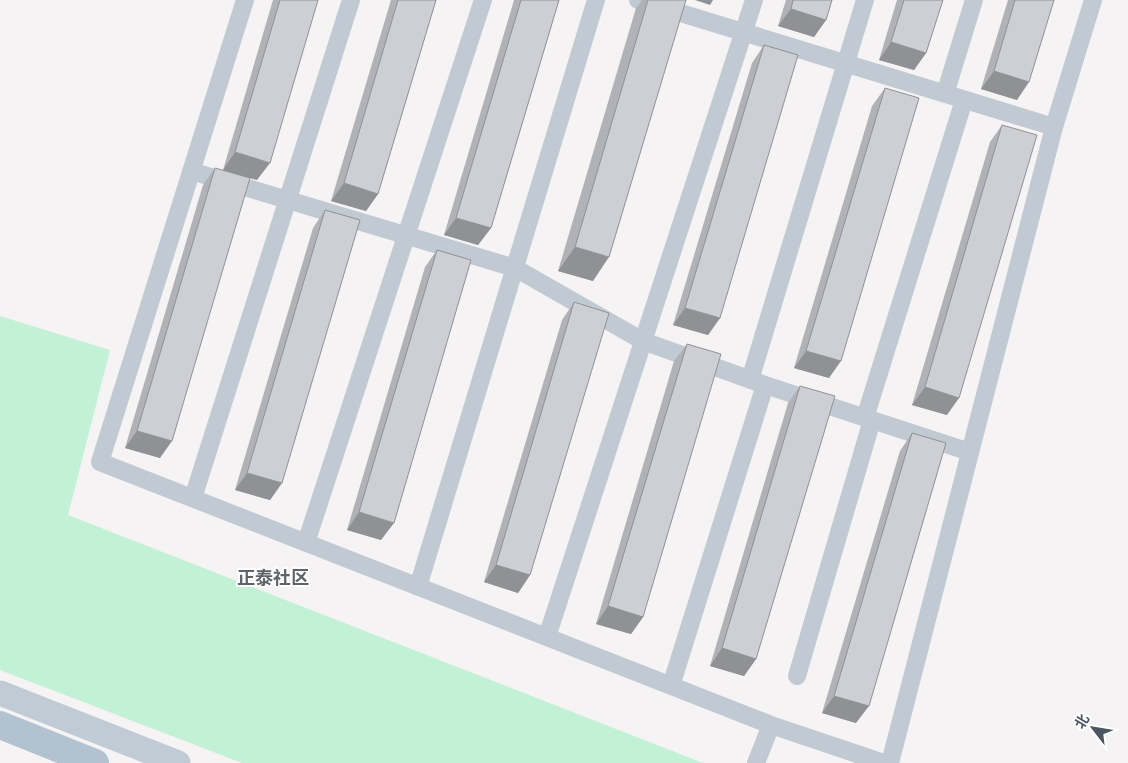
<svg xmlns="http://www.w3.org/2000/svg" width="1128" height="763" font-family="'Alegreya Sans','Noto Sans SC',sans-serif">
  <style>
    .green { fill: #c3f1d5 }
    .lines { fill: none; stroke-linecap: round; stroke-linejoin: round }
    .street { stroke: #c1cad2; stroke-width: 18 }
    .secondary { stroke: #c1cbd6; stroke-width: 25 }
    .primary { stroke: #b3c2d1; stroke-width: 28 }
    .wall { fill: #b0b2b7 }
    .shaded-wall { fill: #909195 }
    .building { fill: #cdcfd5; stroke: #909195 }
    .labels { text-anchor: middle; dominant-baseline: central; stroke-width: 4; stroke-linejoin: round; paint-order: stroke }
    .quarter-label { font-size: 18px; font-weight: bold; fill: #5f6368; stroke: #fff }
  </style>
  <rect width="100%" height="100%" fill="#f5f3f3"/>
  <path class="green" d="M0,316l110,34 -42,165 635,248h-461l-242,-93z"/>
  <g class="lines">
    <path class="street" d="M245,0l-145,462 671,263 113,38
      M638,0l416,127
      M945,94l29,-94
      M191,171l324,97 128,73 122,44
      M750,380l115,-380
      M865,418l99,-318
      M193,498l158,-498
      M306,543l177,-543
      M418,587l178,-587
      M547,637l207,-637
      M797,676l75,-256
      M671,686l94,-301 205,67
      M756,763l15,-38
      M890,763l164,-636 39,-127"/>
    <path class="secondary" d="M0,693l178,70"/>
    <path class="primary" d="M0,725l95,38"/>
  </g>
  <path class="wall" d="M273,0h45l-61,180 -34,-10z
    M391,0h45l-58,194 -12,17 -35,-10z
    M514,0h45l-68,228 -13,17 -34,-10z
    M642,0h44l-93,281 -35,-10 78,-263z
    M786,0h46l-6,20 -12,17 -36,-11z
    M897,0h46l-17,53 -12,17 -35,-10z
    M1008,0h46l-37,100 -36,-11z
    M764,45l-44,273 -12,17 -35,-10 79,-262z
    M885,88l-56,290 -35,-10 78,-262z
    M1002,125l-55,290 -35,-10 78,-263z
    M215,168l-55,290 -35,-10 78,-263z
    M325,210l-43,273 -12,17 -35,-10 78,-262z
    M437,250l-56,290 -34,-10 78,-263z
    M574,302l-44,273 -12,18 -34,-11 78,-262z
    M687,344l-44,273 -12,17 -35,-10 78,-263z
    M800,386l-44,273 -12,17 -34,-10 78,-263z
    M912,433l-56,290 -34,-10 78,-262z"/>
  <path class="shaded-wall" d="M695,0h18l-3,5z
    M791,9l35,11 -12,17 -36,-11z
    M891,42l35,11 -12,17 -35,-10z
    M994,71l35,11 -12,18 -36,-11z
    M235,152l35,11 -13,17 -34,-10z
    M344,183l34,11 -12,17 -35,-10z
    M456,218l35,10 -13,17 -34,-10z
    M575,247l34,10 -16,24 -35,-10z
    M685,308l35,10 -12,17 -35,-10z
    M806,351l35,10 -12,17 -35,-10z
    M925,387l34,11 -12,17 -35,-10z
    M137,431l35,10 -12,17 -35,-10z
    M247,473l35,10 -12,17 -35,-10z
    M359,512l35,11 -13,17 -34,-10z
    M496,565l34,10 -12,18 -34,-11z
    M608,606l35,11 -12,17 -35,-10z
    M722,648l34,11 -12,17 -34,-10z
    M834,696l35,10 -13,17 -34,-10z"/>
  <path class="building" d="M280,0h38l-48,163 -35,-11z
    M398,0h38l-58,194 -34,-11z
    M521,0h38l-68,228 -35,-10z
    M648,0h38l-77,257 -34,-10z
    M793,0h39l-6,20 -35,-11z
    M904,0h39l-17,53 -35,-11z
    M1015,0h39l-25,82 -35,-11z
    M764,45l34,10 -78,263 -35,-10z
    M885,88l34,10 -78,263 -35,-10z
    M1002,125l35,10 -78,263 -34,-11z
    M215,168l35,10 -78,263 -35,-10z
    M325,210l35,10 -78,263 -35,-10z
    M437,250l34,10 -77,263 -35,-11z
    M574,302l35,11 -79,262 -34,-10z
    M687,344l34,10 -78,263 -35,-11z
    M800,386l35,10 -79,263 -34,-11z
    M912,433l34,10 -77,263 -35,-10z"/>
  <g class="labels">
    <g class="quarter-label">
      <text x="273" y="579">正泰社区</text>
    </g>
  </g>
  <g transform="translate(1093 728) rotate(301)" stroke="#ffffff" stroke-width="4" paint-order="stroke">
  <path d="M0-4L9 19L0 12L-9 19Z" fill="#4a5661"/>
  <text y="-8" font-size="14" font-weight="bold" text-anchor="middle" fill="#4a5661">北</text>
  </g>
</svg>
